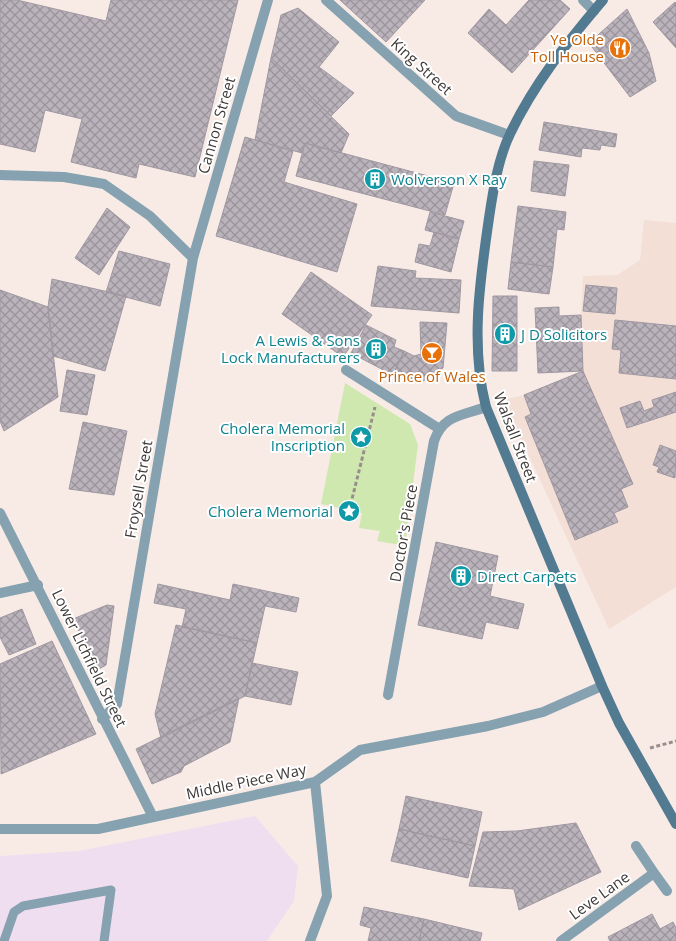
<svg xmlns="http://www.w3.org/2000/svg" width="676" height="941" font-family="'Open Sans',sans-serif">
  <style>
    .commercial { fill: #efdef0 }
    .built { fill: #f3dfd6 }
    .garden { fill: #cfe8af }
    .building { fill: url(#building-cross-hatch); stroke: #a098a1 }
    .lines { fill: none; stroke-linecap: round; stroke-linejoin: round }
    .path { stroke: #988f8c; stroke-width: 3; stroke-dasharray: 4 2.5; stroke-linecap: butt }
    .service { stroke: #86a1b0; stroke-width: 9 }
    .minor { stroke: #86a1b0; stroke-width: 10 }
    .tertiary { stroke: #86a1b0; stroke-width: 10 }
    .secondary { stroke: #527b92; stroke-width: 10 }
    .labels { text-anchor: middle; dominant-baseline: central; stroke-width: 4; stroke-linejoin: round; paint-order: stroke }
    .food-label { font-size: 15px; fill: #c56008; stroke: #fff; text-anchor: end }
    .street-label { font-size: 15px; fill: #3f3a38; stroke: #fff }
    .culture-label { font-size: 15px; fill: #0d838f; stroke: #fff; text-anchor: start }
  </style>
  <defs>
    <pattern id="building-cross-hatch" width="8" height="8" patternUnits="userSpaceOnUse" patternTransform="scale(1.25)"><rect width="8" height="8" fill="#bbb3bc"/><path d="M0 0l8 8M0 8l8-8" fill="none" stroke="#99939a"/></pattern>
  </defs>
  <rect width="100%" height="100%" fill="#f8ebe6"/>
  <path class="commercial" d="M255,816l43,50 -4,35 -27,40h-267v-85l79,-5z"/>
  <path class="built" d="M644,220l32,3v364l-67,42 -106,-229 21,-5 59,-24 -2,-56 2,-39 34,-1 23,-15z"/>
  <path class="garden" d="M345,383l65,41 8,21 -13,101 -28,-5 3,-10 -21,-3 3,-15 -41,-9z"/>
  <path class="building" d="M0,0h17l89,21 5,-21h127l-43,177 -56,-13 -3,14 -65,-16 11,-43 -37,-9 -10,42 -35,-8z
    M340,0h85l-39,42z
    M529,0h31l10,9 -58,64 -44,-40 21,-24 17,16z
    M675,2l1,1v45l-23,-26z
    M298,8l41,34 -20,25 35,26 -23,23 -60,-58 10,-43z
    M627,9l22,44 7,28 -26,16 -41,-54z
    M271,58l78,76 -8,19 -36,-10 -3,10 -47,-13z
    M544,122l73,12 -2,13 -14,-2 -1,5 -18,-2 -1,9 -42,-7z
    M245,137l48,14 -9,31 73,22 -20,68 -121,-36z
    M305,143l149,40 -9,32 -149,-39z
    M534,161l35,4 -4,31 -34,-5z
    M518,206l48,6 -2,18 -7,-1 -4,38 -42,-5z
    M107,208l23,19 -31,48 -24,-17z
    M430,212l34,9 -5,18 -34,-9z
    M434,232l25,7 -8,33 -36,-10 4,-18 11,2z
    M119,251l51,13 -10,42 -54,-14z
    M511,262l42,5 -4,27 -41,-5z
    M378,266l38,5 -1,7 46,2 -2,33 -88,-7z
    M311,272l61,43 -29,42 -61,-43z
    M52,279l74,17 -21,75 -52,-15 -5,-49z
    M586,285l31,3 -2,26 -32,-3z
    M0,290l48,17 10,90 -54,34 -4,-10z
    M493,296h24v75h-25z
    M559,307v9l22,-1 2,56 -45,2 -3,-65z
    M615,320l61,6v53l-57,-6 2,-23 -9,-1z
    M420,322l27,1 -4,45 -23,15 -27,-8 11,-24 10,5 7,-2z
    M366,325l30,15 -2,7 10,4 -11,24 -42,-22z
    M67,370l28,5 -8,40 -27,-4z
    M583,371l50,113 -12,5 7,18 -14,6 4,9 -43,18 -50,-123 6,-3 -7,-19z
    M676,392v20l-49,16 -7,-20 20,-7 4,10 10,-4 -2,-7z
    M83,422l44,9 -13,64 -45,-6z
    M660,445l16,6 -1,27 -18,-6 2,-5 -6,-2z
    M436,542l62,14 -8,40 34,8 -6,25 -32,-7 -4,17 -64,-14z
    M158,584l72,16 3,-16 66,14 -3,14 -31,-6 -8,37 -75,-16 4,-18 -32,-6z
    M107,605l7,1 -8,59 -9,5 -24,-51z
    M22,609l14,35 -27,11 -9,-18v-19z
    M176,625l81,18 -12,53 -84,42 -6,-24z
    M52,641l44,93 -95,40 -1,-110z
    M252,663l46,9 -7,33 -46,-9z
    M239,698l-9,44 -46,24 -3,6 -29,12 -16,-35z
    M406,796l76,16 -7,34 -76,-17z
    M576,823l25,49 -82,38 -5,-21 -45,-3 14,-54 34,-1z
    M399,829l76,17 -7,32 -77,-17z
    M364,907l60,12 -5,22h-51l3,-13 -11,-3z
    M652,914l8,15 13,-7 3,6v13h-66l-2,-4z
    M424,919l58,14 -2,8h-61z"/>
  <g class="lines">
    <path class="path" d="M349,511l26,-104
      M650,748l26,-7"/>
    <path class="service" d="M4,941l10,-29 9,-6 88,-16 -7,51"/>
    <path class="minor" d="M326,0l130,116 53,19
      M583,0l11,11
      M0,175l64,2 40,7 46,32 43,42
      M346,370l92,58
      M0,593l38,-8
      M388,695l46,-254c9,-26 27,-25 52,-34
      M102,719l15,-15 76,-446 75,-258
      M0,829h98l217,-47 45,-32 128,-24 55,-14 59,-26
      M654,873l13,18
      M310,941l17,-45 -12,-114
      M561,941l93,-68 -18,-27"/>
    <path class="tertiary" d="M0,513l153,304"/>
    <path class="secondary" d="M603,0c-35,41 -70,85 -93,134 -12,25 -17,57 -21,84 -9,62 -19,128 -3,189l116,279 17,37 57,101"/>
  </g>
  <defs>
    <g id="restaurant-disc" transform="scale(1.125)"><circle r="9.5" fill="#e8710a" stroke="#fff"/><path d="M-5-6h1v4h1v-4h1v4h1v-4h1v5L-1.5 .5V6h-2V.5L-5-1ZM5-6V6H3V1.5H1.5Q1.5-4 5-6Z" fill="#fff"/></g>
    <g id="building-disc" transform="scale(1.125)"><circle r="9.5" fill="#0f9aa8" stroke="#fff"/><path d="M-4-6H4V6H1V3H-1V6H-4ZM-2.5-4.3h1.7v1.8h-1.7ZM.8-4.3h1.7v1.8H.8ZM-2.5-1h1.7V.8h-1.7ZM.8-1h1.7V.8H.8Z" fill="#fff"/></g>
    <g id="bar-disc" transform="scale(1.125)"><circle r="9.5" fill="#e8710a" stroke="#fff"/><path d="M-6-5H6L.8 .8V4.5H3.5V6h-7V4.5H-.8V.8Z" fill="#fff"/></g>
    <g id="sight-disc" transform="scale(1.125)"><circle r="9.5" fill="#0f9aa8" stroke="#fff"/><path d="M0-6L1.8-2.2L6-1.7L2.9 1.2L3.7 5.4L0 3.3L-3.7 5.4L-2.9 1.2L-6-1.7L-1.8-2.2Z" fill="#fff"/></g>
  </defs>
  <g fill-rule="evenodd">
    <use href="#restaurant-disc" x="620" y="48"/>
    <use href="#building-disc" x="375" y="179"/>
    <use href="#building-disc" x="505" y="334"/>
    <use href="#building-disc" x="376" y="349"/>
    <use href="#bar-disc" x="432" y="353"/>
    <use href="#sight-disc" x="361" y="437"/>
    <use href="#sight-disc" x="349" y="511"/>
    <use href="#building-disc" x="461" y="576"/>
  </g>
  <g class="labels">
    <g class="food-label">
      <text x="604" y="39">Ye Olde<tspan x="604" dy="17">Toll House</tspan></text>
      <text x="432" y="376" text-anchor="middle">Prince of Wales</text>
    </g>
    <g class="street-label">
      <text transform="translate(422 66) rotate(42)">King Street</text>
      <text transform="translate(216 125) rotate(-74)">Cannon Street</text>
      <text transform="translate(516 437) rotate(69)">Walsall Street</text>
      <text transform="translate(138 489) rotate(-80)">Froysell Street</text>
      <text transform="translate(403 533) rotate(-80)">Doctor's Piece</text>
      <text transform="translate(90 658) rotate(64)">Lower Lichfield Street</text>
      <text transform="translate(246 781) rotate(-12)">Middle Piece Way</text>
      <text transform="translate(599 895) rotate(-36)">Leve Lane</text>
    </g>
    <g class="culture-label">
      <text x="391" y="179">Wolverson X Ray</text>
      <text x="521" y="334">J D Solicitors</text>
      <text x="360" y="340" text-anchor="end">A Lewis &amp; Sons<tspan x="360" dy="17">Lock Manufacturers</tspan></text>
      <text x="345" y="428" text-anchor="end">Cholera Memorial<tspan x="345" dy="17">Inscription</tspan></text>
      <text x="333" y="511" text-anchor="end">Cholera Memorial</text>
      <text x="477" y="576">Direct Carpets</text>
    </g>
  </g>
</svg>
